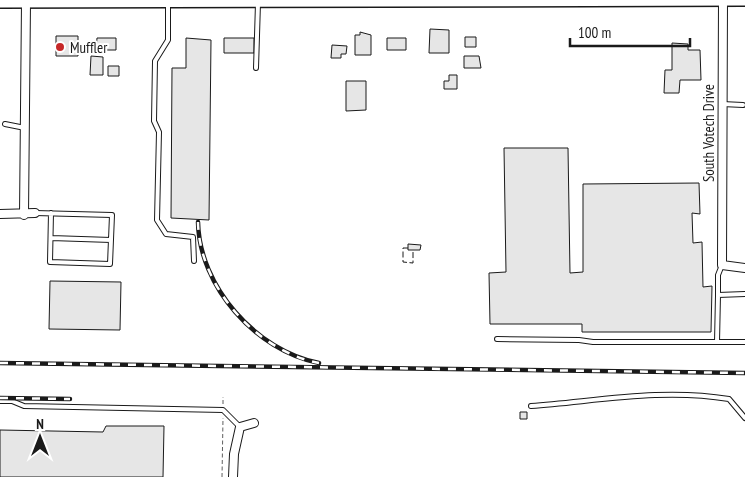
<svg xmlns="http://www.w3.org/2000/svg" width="745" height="477" font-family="'PT Sans Narrow',sans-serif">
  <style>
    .building { fill: #e6e6e6; stroke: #1a1a1a }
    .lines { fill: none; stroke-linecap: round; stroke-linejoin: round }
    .lane-casing { stroke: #1a1a1a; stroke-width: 6 }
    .street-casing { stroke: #1a1a1a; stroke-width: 10 }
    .primary-casing { stroke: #1a1a1a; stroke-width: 14 }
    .path { stroke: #5f5f5f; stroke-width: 1; stroke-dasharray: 4 2.5; stroke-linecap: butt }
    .lane { stroke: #fff; stroke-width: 4 }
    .street { stroke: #fff; stroke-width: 8 }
    .primary { stroke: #fff; stroke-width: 11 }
    .rail-casing { stroke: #1a1a1a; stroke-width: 4.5 }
    .rail { stroke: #fff; stroke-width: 2.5; stroke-dasharray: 8; stroke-linecap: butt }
    .fence { stroke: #1a1a1a; stroke-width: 1; stroke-dasharray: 6 2.5; stroke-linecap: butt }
    .poi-dot { fill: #c62828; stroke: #fff; stroke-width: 2 }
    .labels { text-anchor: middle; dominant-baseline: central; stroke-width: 4; stroke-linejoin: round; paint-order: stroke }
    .poi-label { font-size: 15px; fill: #1a1a1a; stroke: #fff; text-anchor: start }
    .street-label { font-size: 15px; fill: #1a1a1a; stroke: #fff }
  </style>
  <rect width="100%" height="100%" fill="#fff"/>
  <path class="building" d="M430,29l19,1v23h-20z
    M360,32l11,3v20h-16v-20h5z
    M56,36h22v20h-22z
    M465,37h11v10h-11z
    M97,38h19v12h-20z
    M186,38l25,2 -2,180 -38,-2 1,-150h14z
    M224,38h30v15h-30z
    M387,38h19v12h-19z
    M672,43l16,1v6h12l1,30h-21l-1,13h-15l1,-23h7z
    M332,45l15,1 -1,8h-5v4h-10z
    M91,56l12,1v18h-13z
    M464,56h15l2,12h-17z
    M108,66h11v10h-11z
    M449,75h8v14h-13v-8h5z
    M346,81h20v29l-20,1z
    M504,148h64l2,125 13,-1v-88l116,-1 1,31 -8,-1 1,30 9,-1 1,45 9,-1 -1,46h-129v-8h-92l-1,-51 17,-1z
    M408,244l13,1 -1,5h-12z
    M50,281l71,1 -1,48 -71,-1z
    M520,412h7v7h-7z
    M106,426h58l-1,51h-163v-47l103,2z"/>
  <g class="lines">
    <g class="lane-casing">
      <path id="lane" d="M168,4v36l-13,21 -1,60 5,11 -2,88 9,14 27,3 1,24
        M256,68l2,-65
        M722,104l21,1
        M5,124l20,4
        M35,213l77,2 -2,49 -60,-2 1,-49
        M51,238l60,2
        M722,265l-4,10v20l27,-1
        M718,295l-1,47h28
        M497,339l82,1 14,2h124
        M0,401h12l12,5 199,4 17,17
        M531,406c67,-5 131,-18 198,-7l16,19"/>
    </g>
    <g class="street-casing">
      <path id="street" d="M723,0l-1,265 23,3
        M0,214l35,-1
        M24,215l2,-213
        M233,477l1,-23 6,-27 14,-4"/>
    </g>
    <g class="primary-casing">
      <path id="primary" d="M0,2l745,-2"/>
    </g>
    <path class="path" d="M223,404v-7
      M222,477l1,-59"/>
    <use href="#lane" class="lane"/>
    <use href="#street" class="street"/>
    <use href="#primary" class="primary"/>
    <g class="rail-casing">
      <path id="rail" d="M198,222c1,64 58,129 121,141
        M0,363l745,10
        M0,398l70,1"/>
    </g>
    <use href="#rail" class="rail"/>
    <path class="fence" d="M408,248h-5v14l10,1v-13"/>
  </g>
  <circle class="poi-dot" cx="60" cy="47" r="5"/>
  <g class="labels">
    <g class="poi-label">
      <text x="70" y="47">Muffler</text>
    </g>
    <g class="street-label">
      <text transform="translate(708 133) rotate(-90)">South Votech Drive</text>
    </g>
  </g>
  <g transform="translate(40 437)" stroke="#ffffff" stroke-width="4" paint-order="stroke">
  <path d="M0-4L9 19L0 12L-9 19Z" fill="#1a1a1a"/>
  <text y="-8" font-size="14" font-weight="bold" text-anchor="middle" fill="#1a1a1a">N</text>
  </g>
  <path d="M570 38v8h120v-8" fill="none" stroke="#1a1a1a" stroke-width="2.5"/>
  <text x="578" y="38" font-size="15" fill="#1a1a1a" stroke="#ffffff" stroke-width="4" paint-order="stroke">100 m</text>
</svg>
